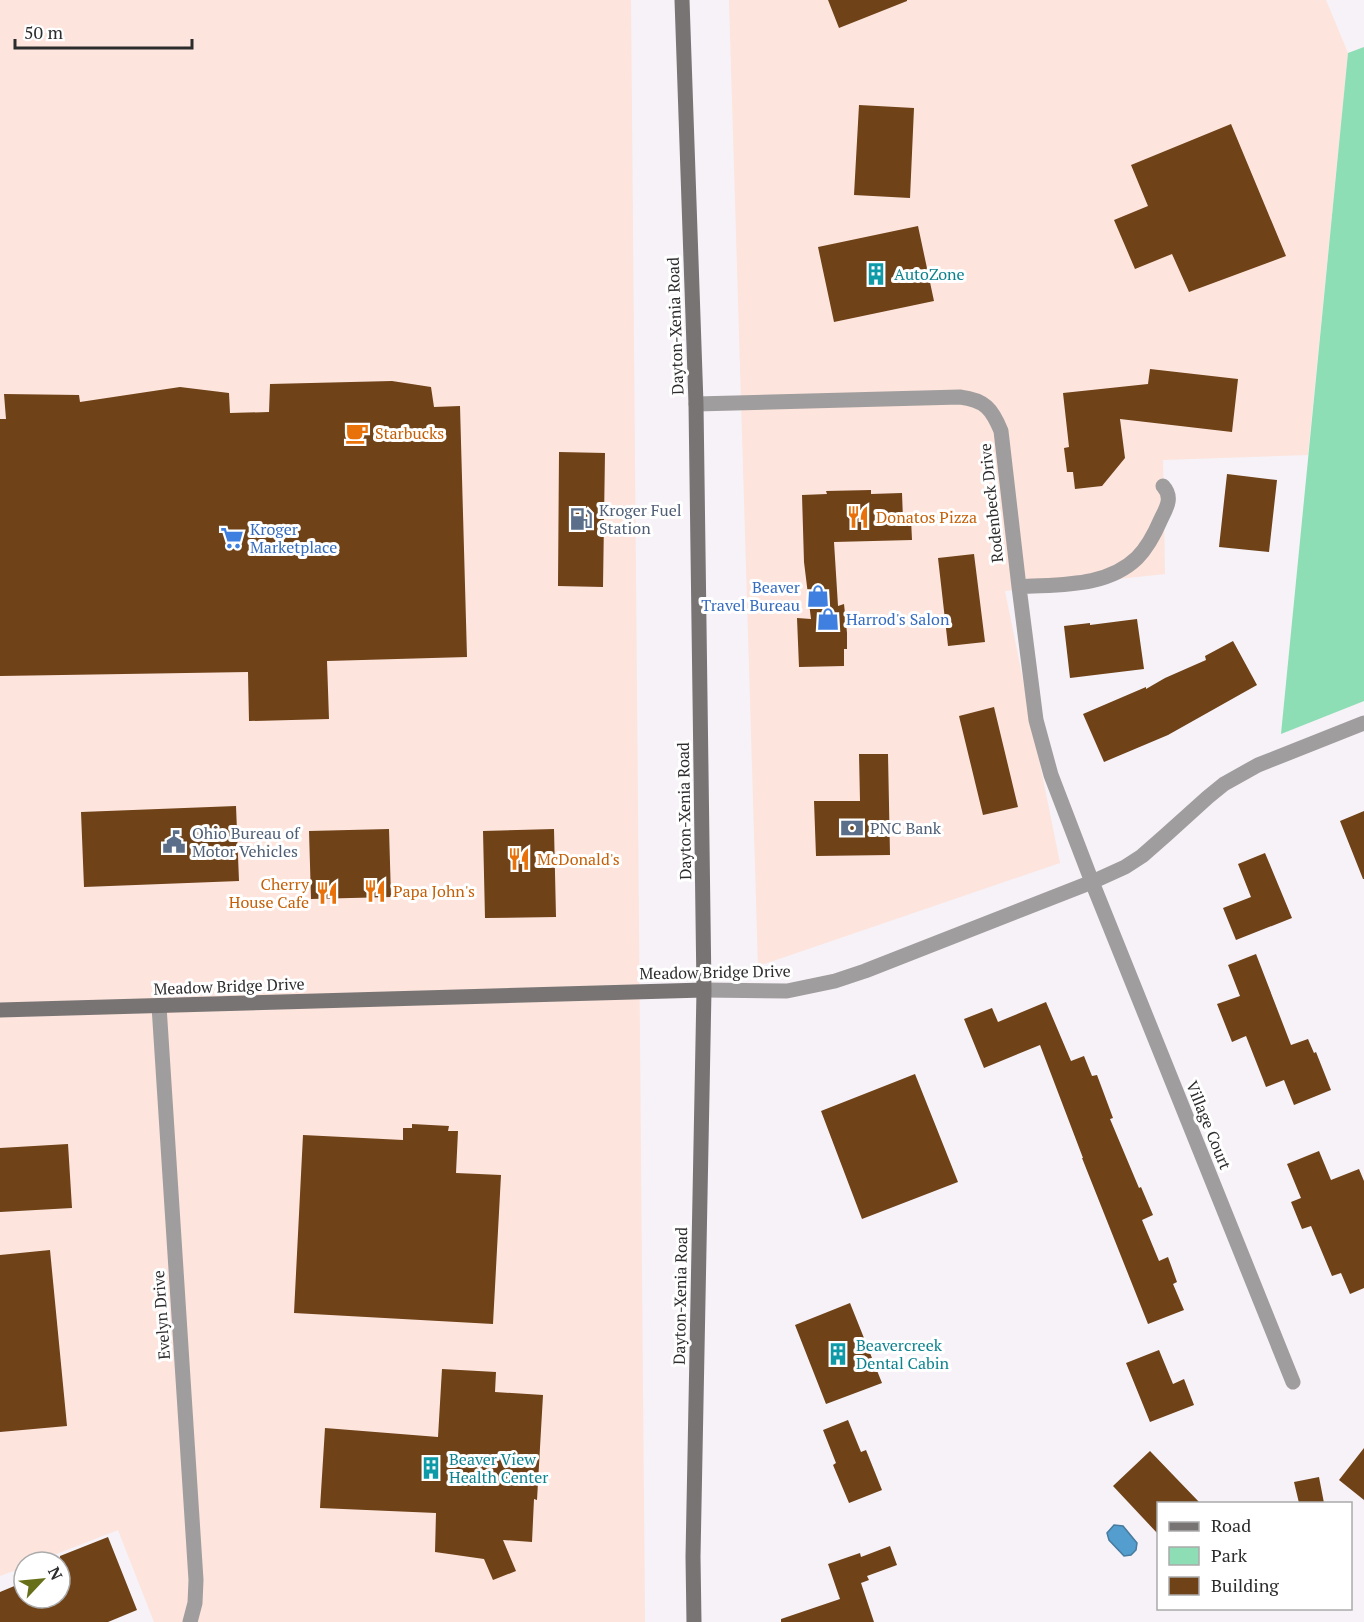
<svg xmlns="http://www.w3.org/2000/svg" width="1364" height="1622" font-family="'PT Serif',serif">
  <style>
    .commercial { fill: #fde4dc }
    .green { fill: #8dddb5 }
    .water { fill: #539dcf; stroke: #487b9e; stroke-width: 1.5 }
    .building { fill: #6f4218 }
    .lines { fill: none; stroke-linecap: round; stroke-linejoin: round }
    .street { stroke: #a09d9e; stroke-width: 15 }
    .secondary { stroke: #787474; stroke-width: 15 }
    .labels { text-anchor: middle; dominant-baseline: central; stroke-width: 6; stroke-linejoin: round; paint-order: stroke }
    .culture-label { font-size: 16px; fill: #0d838f; stroke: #fff; text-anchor: start }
    .street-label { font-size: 16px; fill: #2d2c2d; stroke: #fff }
    .food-label { font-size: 16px; fill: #c56008; stroke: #fff; text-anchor: start }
    .service-label { font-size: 16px; fill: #4e5e75; stroke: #fff; text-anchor: start }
    .shop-label { font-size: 16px; fill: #366cbe; stroke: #fff; text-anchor: start }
  </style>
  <rect width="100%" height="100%" fill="#f6f2f7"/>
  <path class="commercial" d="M0,0h631l14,1622h-491l-36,-92 -82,32h-12v5l-24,9z
    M729,0h597l22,53 -40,402 -145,5 2,114 -160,17 55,272 -302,103z"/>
  <path class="green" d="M1364,47v654l-83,33 67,-681z"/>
  <path class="water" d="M1114,1525l9,1 14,17 -1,7 -5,5 -7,1 -15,-16 -2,-7z"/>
  <path class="building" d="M828,0h79v1l-68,27z
    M859,105l55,3 -4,90 -56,-3z
    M1231,124l55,132 -97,36 -17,-38 -37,15 -21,-49 34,-14 -17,-41z
    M918,226l16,75 -100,21 -16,-75z
    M1150,369l88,10 -6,53 -112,-13 5,39 -23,28 -27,3 -2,-17h-6l-3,-24 5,-1 -6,-54 85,-9z
    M392,381l39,6 3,20 26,-1 7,251 -140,4 2,58 -80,2 -1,-49 -248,4v-257h6l-2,-25 75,1 1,7 100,-15 49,6 1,20 39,-1 1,-28z
    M559,452l46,1 -2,134 -45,-1z
    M1227,474l50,6 -8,72 -50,-5z
    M871,490v4l31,-1 1,26h8l1,21 -78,2 4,64 6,-2 3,29v16h-3v17l-45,1 -2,-49 14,1 -7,-57 -2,-67 25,-1 -1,-3z
    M974,554l11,88 -37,4 -10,-88z
    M1137,619l7,50 -74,9 -6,-52 26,-3v2z
    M1233,641l24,44 -89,50 -64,27 -21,-48 63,-27v2l19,-11 41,-18 -1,-4z
    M994,707l24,100 -35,8 -24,-99z
    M859,754h29l2,101 -74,1 -2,-55h46z
    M236,806l3,75 -155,6 -3,-75z
    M1364,811v68h-1l-23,-58z
    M389,829l2,68 -80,2 -2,-68z
    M554,829l2,88 -71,1 -2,-87z
    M1265,853l27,65 -56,22 -13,-32 28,-11 -13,-33z
    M1256,954l35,91 17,-6 6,14 2,-1 15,38 -37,15 -10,-25 -18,7 -20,-51 -14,6 -15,-38 23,-8 -12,-31z
    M1046,1002l25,59 13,-5 8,20 5,-1 16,43 -3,1 29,69 2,-1 12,28 -11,5 17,41 9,-4 9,25 -4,2 11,26 -36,14 -66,-166h1l-43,-113 -56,23 -20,-49 28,-11 6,14z
    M915,1074l43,108 -96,37 -41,-108z
    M412,1124l37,2 -1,5h10l-2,42 45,2 -8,149 -199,-11 9,-178 100,5v-12h9z
    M68,1144l4,64 -72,4v-64z
    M1319,1151l12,29 28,-11 5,12v107l-14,6 -9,-21 -9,3 -21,-50 -9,3 -11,-27 10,-4 -14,-34z
    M50,1250l17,176 -67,6v-177z
    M850,1303l32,80 -56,21 -31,-79z
    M1159,1350l14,34 11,-5 10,26 -44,17 -24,-59z
    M442,1369l54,3 -1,20 48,3 -6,105 -3,-1 -2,43 -29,-2 13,31 -23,9 -9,-21 -49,-7 1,-39 -116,-5 5,-80 113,9z
    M848,1420l13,32 5,-2 16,40 -33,13 -16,-38 3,-2 -13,-33z
    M1364,1448v52l-25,-20z
    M1150,1451l50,52h-42v31l-45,-48z
    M1319,1477l5,26h-25l-5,-21z
    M108,1537l29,73 -29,12h-108v-30l24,-10v16h36v-42z
    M890,1546l7,19 -30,11 2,4 -8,3 13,39h-93v-3l59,-20 -12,-35 32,-11 1,4z"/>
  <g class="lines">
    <path class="street" d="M696,404l264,-7c25,3 32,12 41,34l18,156 17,133 15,55 41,107 201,500
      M1019,587c39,-3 87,1 118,-29 11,-11 18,-25 24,-39 6,-12 12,-22 2,-33
      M704,990l83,1 48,-10 30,-10 227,-89 33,-15 17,-11 25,-22 41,-37 16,-13 34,-19 106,-42
      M159,1006l37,574 -1,23 -5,19"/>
    <path class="secondary" d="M682,0l14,404 8,586 -11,567 1,65
      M0,1010l704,-20"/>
  </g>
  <defs>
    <g id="building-bare" transform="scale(1.8)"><path d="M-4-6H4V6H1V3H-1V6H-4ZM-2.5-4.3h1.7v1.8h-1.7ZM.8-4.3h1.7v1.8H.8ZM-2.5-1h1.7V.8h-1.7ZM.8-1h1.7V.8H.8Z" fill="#0f9aa8" stroke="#fff" stroke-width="2.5" paint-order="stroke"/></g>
    <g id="cafe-bare" transform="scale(1.8)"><path d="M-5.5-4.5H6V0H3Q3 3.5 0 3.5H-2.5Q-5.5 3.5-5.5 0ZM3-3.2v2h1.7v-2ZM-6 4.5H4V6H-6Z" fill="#e8710a" stroke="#fff" stroke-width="2.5" paint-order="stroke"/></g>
    <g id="restaurant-bare" transform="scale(1.8)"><path d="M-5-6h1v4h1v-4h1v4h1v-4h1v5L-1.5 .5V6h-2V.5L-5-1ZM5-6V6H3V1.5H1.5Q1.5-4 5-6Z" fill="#e8710a" stroke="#fff" stroke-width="2.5" paint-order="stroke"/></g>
    <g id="fuel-bare" transform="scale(1.8)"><path d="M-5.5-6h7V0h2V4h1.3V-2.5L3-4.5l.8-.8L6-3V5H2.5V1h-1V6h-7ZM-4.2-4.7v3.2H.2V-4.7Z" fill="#5c6f8a" stroke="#fff" stroke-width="2.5" paint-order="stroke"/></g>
    <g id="supermarket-bare" transform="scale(1.8)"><path d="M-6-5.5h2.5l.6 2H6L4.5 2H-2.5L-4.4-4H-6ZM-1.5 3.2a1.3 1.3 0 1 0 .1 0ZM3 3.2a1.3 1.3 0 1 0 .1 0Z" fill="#3f7fe0" stroke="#fff" stroke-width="2.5" paint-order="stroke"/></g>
    <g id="shop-bare" transform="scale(1.8)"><path d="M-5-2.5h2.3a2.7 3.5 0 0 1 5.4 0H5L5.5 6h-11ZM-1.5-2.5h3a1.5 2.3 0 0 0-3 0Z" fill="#3f7fe0" stroke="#fff" stroke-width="2.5" paint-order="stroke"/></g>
    <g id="bank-bare" transform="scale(1.8)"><path d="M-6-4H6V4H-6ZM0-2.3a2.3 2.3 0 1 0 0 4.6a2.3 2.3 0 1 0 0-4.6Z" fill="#5c6f8a" stroke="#fff" stroke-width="2.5" paint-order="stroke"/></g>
    <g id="civic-bare" transform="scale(1.8)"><path d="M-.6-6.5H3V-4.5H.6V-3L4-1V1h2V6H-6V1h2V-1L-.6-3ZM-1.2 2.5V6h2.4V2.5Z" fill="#5c6f8a" stroke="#fff" stroke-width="2.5" paint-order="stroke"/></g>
  </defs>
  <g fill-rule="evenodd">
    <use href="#building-bare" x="876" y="274"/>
    <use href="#cafe-bare" x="357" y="433"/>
    <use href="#restaurant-bare" x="858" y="517"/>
    <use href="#fuel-bare" x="581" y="519"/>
    <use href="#supermarket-bare" x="232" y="538"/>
    <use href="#shop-bare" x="818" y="596"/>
    <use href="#shop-bare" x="828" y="619"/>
    <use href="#bank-bare" x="852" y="828"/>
    <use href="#civic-bare" x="174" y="842"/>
    <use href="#restaurant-bare" x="519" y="859"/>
    <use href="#restaurant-bare" x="375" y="891"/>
    <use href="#restaurant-bare" x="327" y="893"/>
    <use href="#building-bare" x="838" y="1354"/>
    <use href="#building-bare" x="431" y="1468"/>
  </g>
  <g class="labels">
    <g class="culture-label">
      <text x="894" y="274">AutoZone</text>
      <text x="856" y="1345">Beavercreek<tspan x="856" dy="18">Dental Cabin</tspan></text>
      <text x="449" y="1459">Beaver View<tspan x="449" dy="18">Health Center</tspan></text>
    </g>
    <g class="street-label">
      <text transform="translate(675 326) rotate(-92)">Dayton-Xenia Road</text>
      <text transform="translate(991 503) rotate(-96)">Rodenbeck Drive</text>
      <text transform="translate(684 811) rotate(-91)">Dayton-Xenia Road</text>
      <text transform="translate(715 972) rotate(-1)">Meadow Bridge Drive</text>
      <text transform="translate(229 986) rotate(-2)">Meadow Bridge Drive</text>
      <text transform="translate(1209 1125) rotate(68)">Village Court</text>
      <text transform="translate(680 1296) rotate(-89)">Dayton-Xenia Road</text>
      <text transform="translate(161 1315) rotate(-94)">Evelyn Drive</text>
    </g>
    <g class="food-label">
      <text x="375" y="433">Starbucks</text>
      <text x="876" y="517">Donatos Pizza</text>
      <text x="537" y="859">McDonald's</text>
      <text x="309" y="884" text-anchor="end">Cherry<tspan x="309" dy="18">House Cafe</tspan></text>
      <text x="393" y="891">Papa John's</text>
    </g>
    <g class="service-label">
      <text x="599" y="510">Kroger Fuel<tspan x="599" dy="18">Station</tspan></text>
      <text x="870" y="828">PNC Bank</text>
      <text x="192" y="833">Ohio Bureau of<tspan x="192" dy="18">Motor Vehicles</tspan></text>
    </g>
    <g class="shop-label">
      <text x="250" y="529">Kroger<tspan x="250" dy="18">Marketplace</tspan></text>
      <text x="800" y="587" text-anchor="end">Beaver<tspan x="800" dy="18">Travel Bureau</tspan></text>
      <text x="846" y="619">Harrod's Salon</text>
    </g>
  </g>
  <rect x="1157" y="1502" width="195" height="108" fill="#ffffff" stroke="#ababab" stroke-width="1.5"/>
  <rect x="1169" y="1522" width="30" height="9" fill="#787474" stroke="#ababab" stroke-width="1.5"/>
  <text x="1211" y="1532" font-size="18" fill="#2d2c2d">Road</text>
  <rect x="1169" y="1547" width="30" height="18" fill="#8dddb5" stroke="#ababab" stroke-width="1.5"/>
  <text x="1211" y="1562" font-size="18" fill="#2d2c2d">Park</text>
  <rect x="1169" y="1577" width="30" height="18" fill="#6f4218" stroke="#ababab" stroke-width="1.5"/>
  <text x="1211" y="1592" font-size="18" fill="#2d2c2d">Building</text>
  <g transform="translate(42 1580) rotate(64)"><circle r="28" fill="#ffffff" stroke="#ababab" stroke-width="1.5"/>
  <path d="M0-4.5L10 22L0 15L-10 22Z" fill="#677018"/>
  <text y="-9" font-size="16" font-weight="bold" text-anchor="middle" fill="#2d2c2d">N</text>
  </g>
  <path d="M15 39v9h177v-9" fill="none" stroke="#2d2c2d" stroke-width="3"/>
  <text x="24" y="39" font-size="18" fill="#2d2c2d" stroke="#ffffff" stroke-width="4.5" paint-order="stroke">50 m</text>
</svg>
